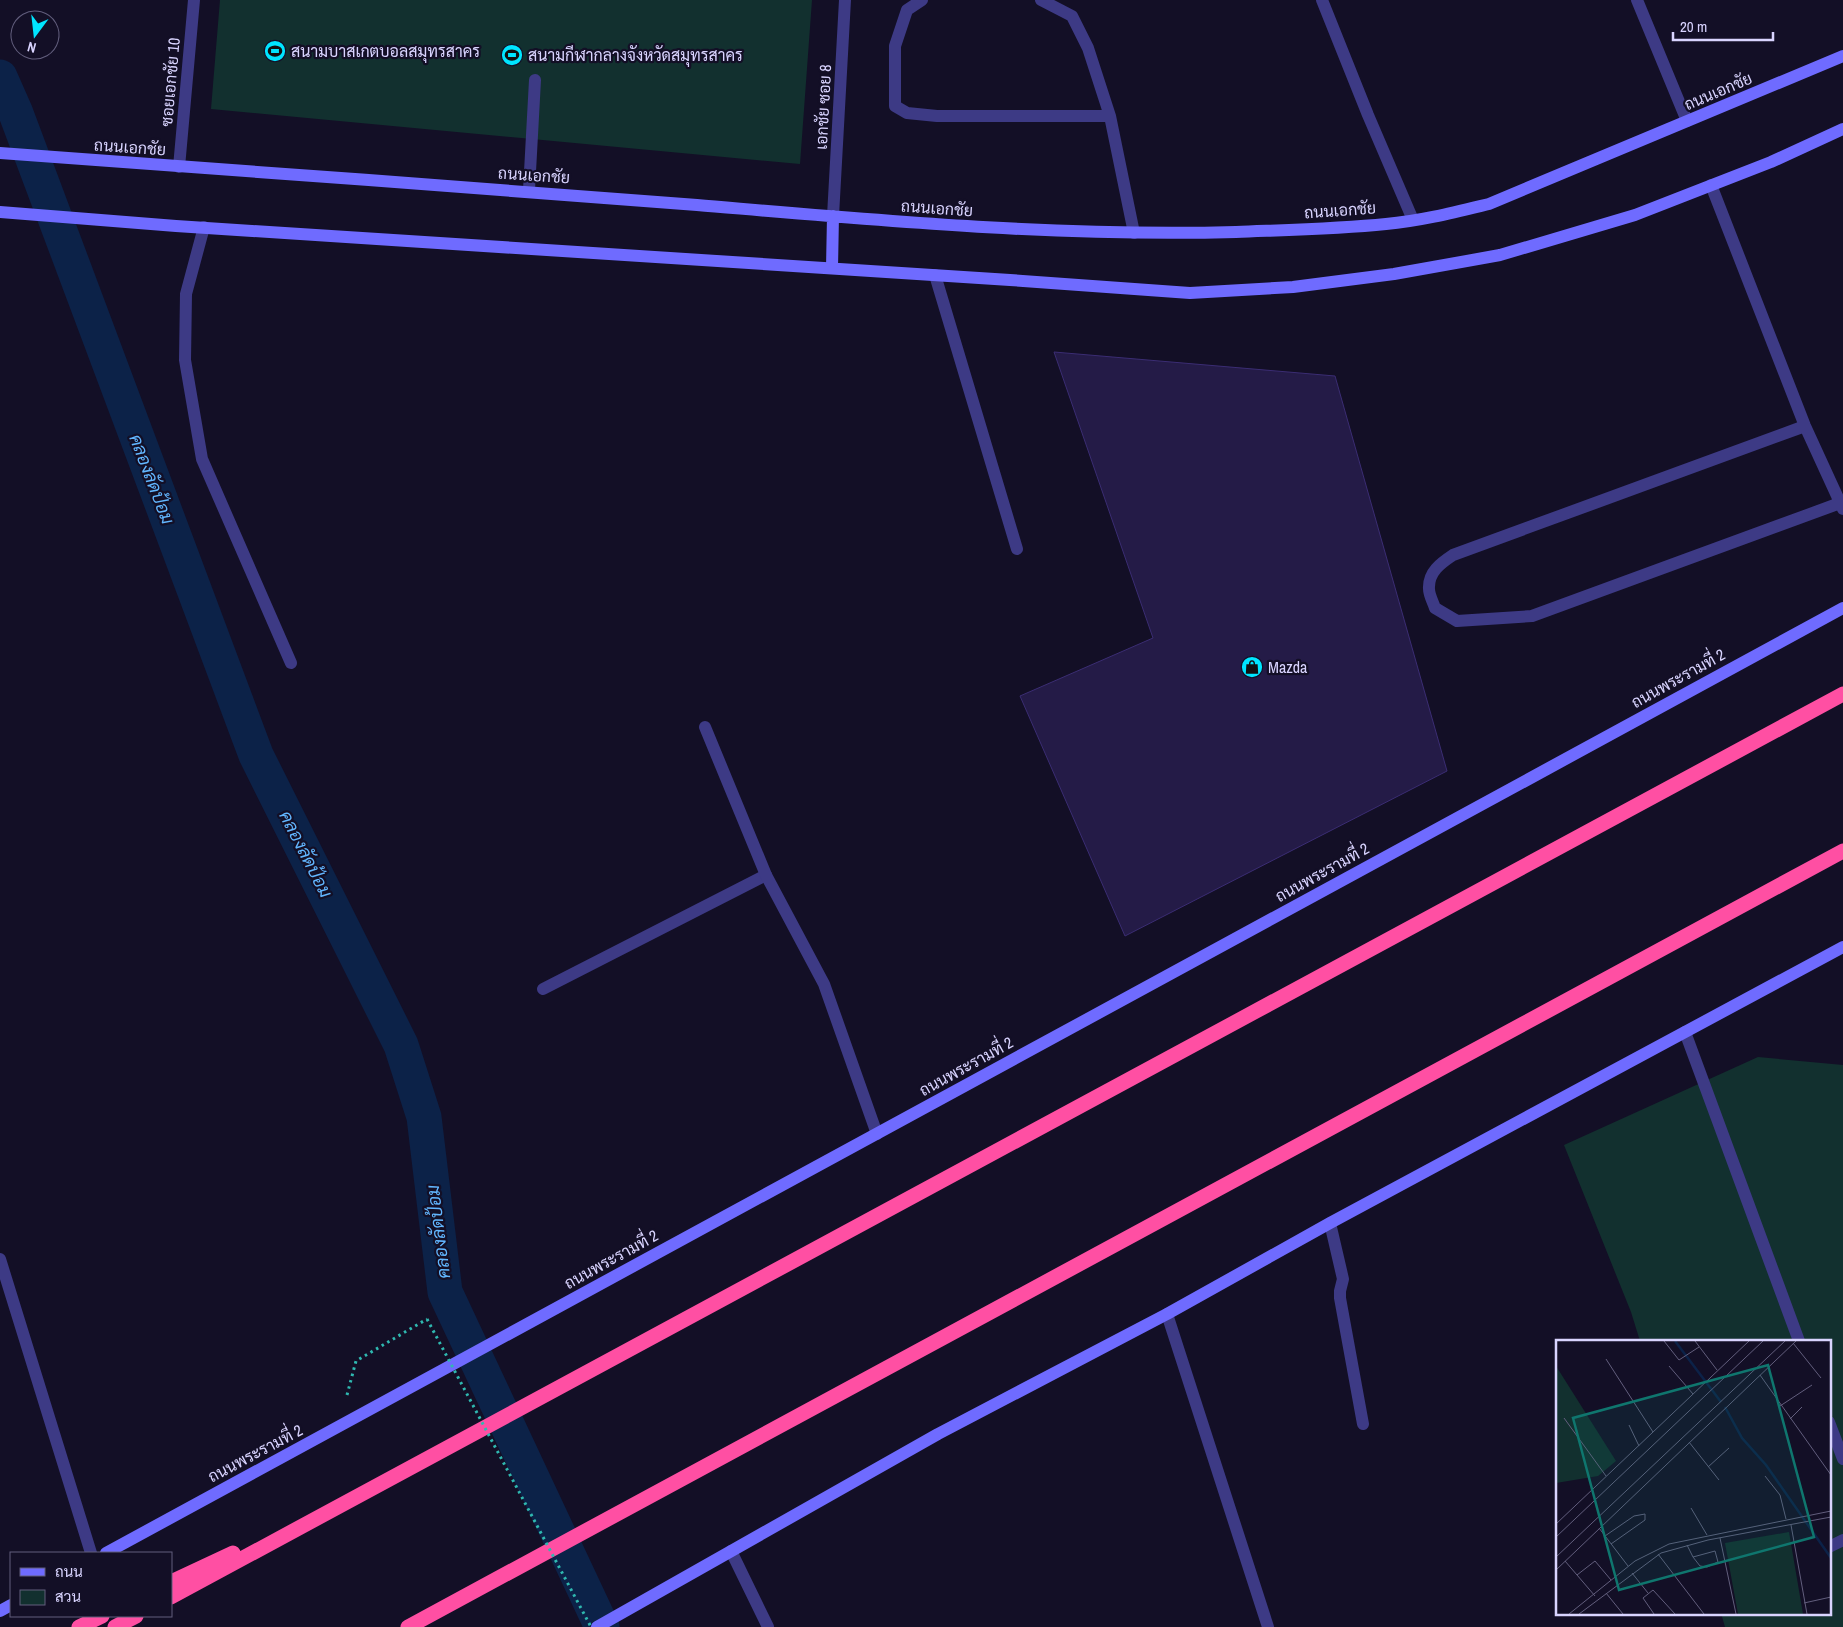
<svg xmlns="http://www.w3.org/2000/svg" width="1843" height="1627" font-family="'Archivo Narrow',Sarabun,sans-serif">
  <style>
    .green { fill: #12302f }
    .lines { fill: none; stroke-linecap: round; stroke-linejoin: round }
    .canal { stroke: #0c2248; stroke-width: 35 }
    .building { fill: #241b47; stroke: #3b2d73 }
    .path { stroke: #2fb8b0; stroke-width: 3; stroke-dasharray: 2.5 4; stroke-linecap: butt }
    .lane { stroke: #3d3a85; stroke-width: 12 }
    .street { stroke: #3d3a85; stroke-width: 12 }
    .secondary { stroke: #6f6bff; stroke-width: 12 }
    .highway { stroke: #ff4fa3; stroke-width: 15 }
    .path-bridge { stroke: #2fb8b0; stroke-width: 3; stroke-dasharray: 2.5 4; stroke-linecap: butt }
    .labels { text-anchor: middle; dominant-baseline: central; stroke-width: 4.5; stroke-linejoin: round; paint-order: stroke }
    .poi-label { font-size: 16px; fill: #d9d4ff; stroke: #130f26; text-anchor: start }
    .street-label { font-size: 16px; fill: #d9d4ff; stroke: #130f26 }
    .water-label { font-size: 18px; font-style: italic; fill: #62b6ff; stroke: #130f26 }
    .inset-river { fill: none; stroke: #0c2248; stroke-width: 2.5 }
    .inset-road { fill: none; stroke: #625e7d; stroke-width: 1 }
    .view { fill: #0f766e; fill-opacity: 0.15; stroke: #0f766e; stroke-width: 2.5 }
    .inset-edge { fill: none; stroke: #d9d4ff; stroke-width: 2.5 }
  </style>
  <rect width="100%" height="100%" fill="#130f26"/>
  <path class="green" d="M220,0h592l-12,164 -589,-55z
    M1758,1057l85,8v562h-118l-4,-14h108v-272h-189l-9,-29 -67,-167z"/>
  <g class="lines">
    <path class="canal" d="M0,77l15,34 241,644 145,290 23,72 21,175 157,335"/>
  </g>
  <path class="building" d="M1054,352l281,24 112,395 -322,165 -105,-240 133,-58z"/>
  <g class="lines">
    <path class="path" d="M347,1395l9,-34 71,-42"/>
    <path class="lane" d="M1711,185l94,241 38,83
      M529,190l6,-110
      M204,227l-18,67 -1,66 17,99 89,204
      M935,275l82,274
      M1805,426l-352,129c-12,8 -25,17 -24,34 0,6 4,13 6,19l22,13 75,-5 308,-113
      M543,989l223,-114
      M1685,1032l114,309
      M1330,1223l13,56 -3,12v7l23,126
      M0,1259l91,294
      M1167,1314l101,313
      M1829,1422l14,37
      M1829,1547l14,-7
      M731,1551l37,76"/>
    <path class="street" d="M922,0l-15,10 -12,36v60l12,7 30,3h173
      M1041,0l31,16 16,32 22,68 24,117
      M1322,0l46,115 45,105
      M1637,0l50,121
      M179,167l15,-167
      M833,216l12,-216
      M705,727l61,148 58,109 53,150"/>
    <path class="secondary" d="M0,153c232,18 465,33 697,52 179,15 359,32 539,27 50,-2 101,-3 150,-8 35,-3 70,-12 103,-20l354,-148
      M0,212l176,14 834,54 180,13 103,-6 101,-13 106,-19 135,-40 136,-53 72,-33
      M832,268l1,-52
      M106,1553l1737,-945
      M0,1611l11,-6
      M597,1627l341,-193 229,-120 163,-91 513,-276"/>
    <path class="highway" d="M171,1582l62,-29
      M171,1597l1672,-903
      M79,1627l23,-11
      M115,1627l21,-11
      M408,1627l1435,-776"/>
    <path class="path-bridge" d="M427,1319l164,308"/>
  </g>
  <defs>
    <g id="stadium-disc" transform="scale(1.125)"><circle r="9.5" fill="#00e5ff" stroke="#130f26"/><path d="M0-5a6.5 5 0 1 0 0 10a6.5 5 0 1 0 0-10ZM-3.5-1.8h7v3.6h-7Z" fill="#111"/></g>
    <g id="shop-disc" transform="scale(1.125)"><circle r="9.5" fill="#00e5ff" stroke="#130f26"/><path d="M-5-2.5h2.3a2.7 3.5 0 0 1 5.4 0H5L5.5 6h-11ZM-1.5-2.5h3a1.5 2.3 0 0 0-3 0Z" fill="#111"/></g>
  </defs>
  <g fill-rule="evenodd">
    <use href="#stadium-disc" x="275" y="51"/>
    <use href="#stadium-disc" x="512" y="55"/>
    <use href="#shop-disc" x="1252" y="667"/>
  </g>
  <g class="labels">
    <g class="poi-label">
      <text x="291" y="51">สนามบาสเกตบอลสมุทรสาคร</text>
      <text x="528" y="55">สนามกีฬากลางจังหวัดสมุทรสาคร</text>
      <text x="1268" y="667">Mazda</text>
    </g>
    <g class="street-label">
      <text transform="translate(170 82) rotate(-85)">ซอยเอกชัย 10</text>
      <text transform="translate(1718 91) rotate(-23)">ถนนเอกชัย</text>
      <text transform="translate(823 107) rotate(-87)">เอกชัย ซอย 8</text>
      <text transform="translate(130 147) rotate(4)">ถนนเอกชัย</text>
      <text transform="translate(534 175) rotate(4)">ถนนเอกชัย</text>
      <text transform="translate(937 208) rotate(4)">ถนนเอกชัย</text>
      <text transform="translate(1340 210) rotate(-4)">ถนนเอกชัย</text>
      <text transform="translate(1678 678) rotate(-29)">ถนนพระรามที่ 2</text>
      <text transform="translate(1322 872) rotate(-29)">ถนนพระรามที่ 2</text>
      <text transform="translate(966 1066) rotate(-29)">ถนนพระรามที่ 2</text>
      <text transform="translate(611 1259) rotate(-29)">ถนนพระรามที่ 2</text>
      <text transform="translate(255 1453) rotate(-28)">ถนนพระรามที่ 2</text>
    </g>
    <g class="water-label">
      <text transform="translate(152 479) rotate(69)">คลองลัดป้อม</text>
      <text transform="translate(306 854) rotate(63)">คลองลัดป้อม</text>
      <text transform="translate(438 1232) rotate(-97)">คลองลัดป้อม</text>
    </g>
  </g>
  <g transform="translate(1556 1340)">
    <rect width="275" height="275" fill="#130f26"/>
    <path d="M0,26l60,95 -18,15 -42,7zM233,192l14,82h-65l-13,-71z" fill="#12302f"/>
    <path class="inset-river" d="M119,1l46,61M169,67l17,31 24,27 65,93"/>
    <path class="inset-road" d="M108,1l15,19 20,-13M139,1l22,29M237,3l28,35M50,19l47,73M113,26l24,28M204,35l71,100M224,66l32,-21M8,78l42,58M234,79l12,-12M73,85l10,21M133,102l30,38M152,127l21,-19M209,136l15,19 6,24M135,168l16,27M0,184l193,-183M235,185l16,89M43,188l29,38M49,196l29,-20 11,-2v6l-34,24M0,197l207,-196M164,198l16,76M131,205l6,12 7,9 7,1 11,-5 -3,-11 -22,6M102,214l46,60M0,217l229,-216M9,221l30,35M0,230l240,-229M76,233l16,20M21,235l18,-14 16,19M50,253l17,21M248,263l27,-6M13,274l66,-53 34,-17 162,-33M23,274l82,-61 47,-13 123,-23M98,274l-11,-16 10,-8 22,24"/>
    <path class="view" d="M212,25l46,172 -195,53 -46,-172z"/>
    <rect width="275" height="275" class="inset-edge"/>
  </g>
  <rect x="10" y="1552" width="162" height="65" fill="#130f26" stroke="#625e7d"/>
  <rect x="20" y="1568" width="25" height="8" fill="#6f6bff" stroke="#625e7d"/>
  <text x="55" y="1577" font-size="15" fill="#d9d4ff">ถนน</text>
  <rect x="20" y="1590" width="25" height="15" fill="#12302f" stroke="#625e7d"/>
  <text x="55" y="1602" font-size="15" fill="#d9d4ff">สวน</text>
  <g transform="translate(35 35) rotate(195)"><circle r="24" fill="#130f26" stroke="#625e7d"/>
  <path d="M0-4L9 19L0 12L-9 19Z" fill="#00e5ff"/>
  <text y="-8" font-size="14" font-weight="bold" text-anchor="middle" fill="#d9d4ff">N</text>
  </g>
  <path d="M1673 32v8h100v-8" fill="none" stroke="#d9d4ff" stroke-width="2.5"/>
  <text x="1680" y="32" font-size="15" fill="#d9d4ff" stroke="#130f26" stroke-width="4" paint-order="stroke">20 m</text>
</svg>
